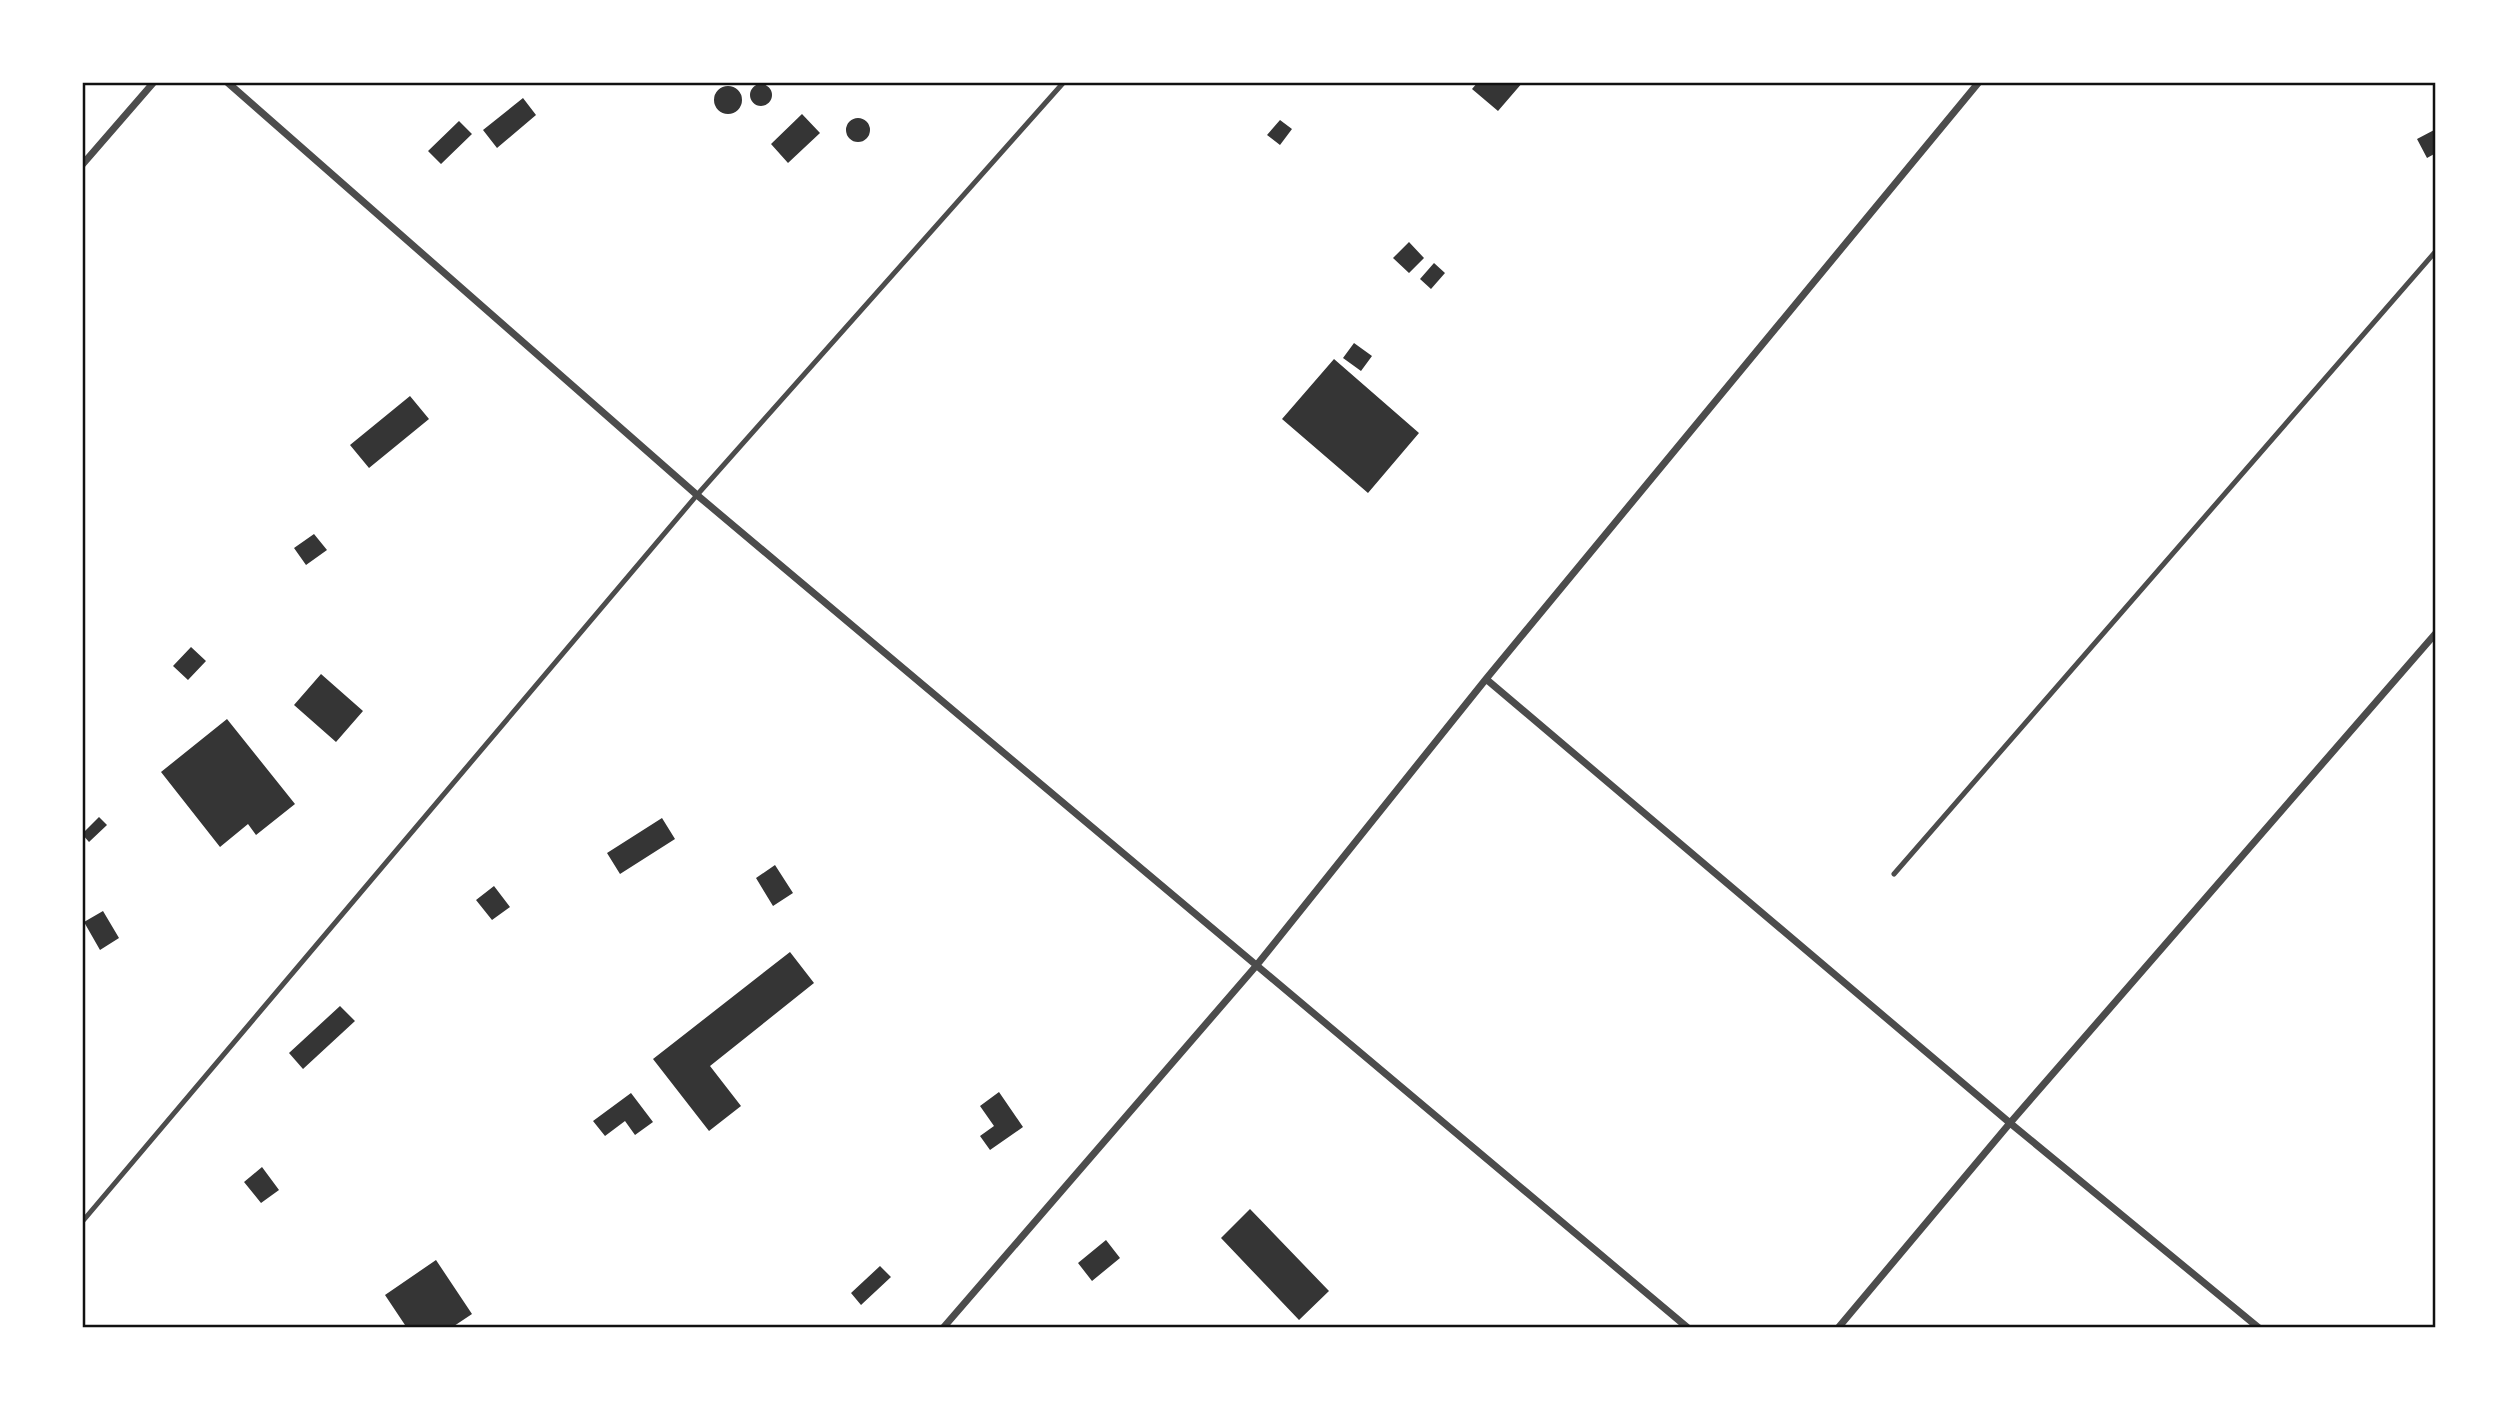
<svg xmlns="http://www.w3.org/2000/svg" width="2518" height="1410" font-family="'Work Sans',sans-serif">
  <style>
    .building { fill: #353535 }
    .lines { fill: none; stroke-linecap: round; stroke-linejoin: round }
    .service { stroke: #4c4c4c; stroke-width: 5 }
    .minor { stroke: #4c4c4c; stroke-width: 7 }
    .neatline { fill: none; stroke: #111; stroke-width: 2.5 }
  </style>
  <rect width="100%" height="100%" fill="#fff"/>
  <path class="building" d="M1478,82h45l-25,29 -26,-22z
    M750 95a11 11 0 1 1 22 0a11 11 0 1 1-22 0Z
    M714 100a14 14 0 1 1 28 0a14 14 0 1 1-28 0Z
    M523,98l13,17 -39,33 -14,-18z
    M802,114l18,19 -32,30 -17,-19z
    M846 130a12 12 0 1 1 24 0a12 12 0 1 1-24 0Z
    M1280,120l12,9 -12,16 -13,-10z
    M459,121l13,13 -31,30 -13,-13z
    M2436,129v24l-9,5 -10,-19z
    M1409,242l15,16 -15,15 -16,-15z
    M1434,263l11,10 -14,16 -11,-10z
    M1354,343l18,13 -11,15 -18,-13z
    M1334,359l85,74 -51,60 -86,-74z
    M410,396l19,23 -60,49 -19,-23z
    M314,534l13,16 -21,15 -12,-17z
    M191,647l15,14 -18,19 -15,-14z
    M321,674l42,37 -27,31 -42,-37z
    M227,719l68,85 -39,31 -8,-11 -28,23 -59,-75z
    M99,817l8,8 -18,17 -7,-8z
    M662,818l13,21 -55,35 -13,-21z
    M775,865l18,28 -20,13 -17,-28z
    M494,886l16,21 -18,13 -16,-20z
    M103,911l16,27 -19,12 -16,-28z
    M790,952l24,31 -104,83 31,40 -32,25 -56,-72z
    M340,1006l15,15 -52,48 -14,-16z
    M999,1092l24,35 -33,23 -10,-14 14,-10 -14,-20z
    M631,1093l22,29 -18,13 -10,-14 -20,15 -12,-15z
    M262,1167l17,23 -18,13 -17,-21z
    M1250,1209l79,82 -30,29 -78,-82z
    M1106,1240l14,18 -28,23 -14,-18z
    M436,1260l36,54 -21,14h-44l-22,-33z
    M880,1266l11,11 -30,28 -10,-12z"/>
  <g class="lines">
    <path class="service" d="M1894,874l542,-623
      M82,1222l615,-727 367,-413"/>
    <path class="minor" d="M227,82l470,413 991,833
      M82,165l72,-83
      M1486,679l524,444 249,205
      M943,1328l313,-362 230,-287 493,-597
      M1838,1328l172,-205 426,-490"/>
  </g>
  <rect width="2518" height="1410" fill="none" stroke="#ffffff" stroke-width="168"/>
  <rect x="84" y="84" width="2350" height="1242" class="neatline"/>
</svg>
